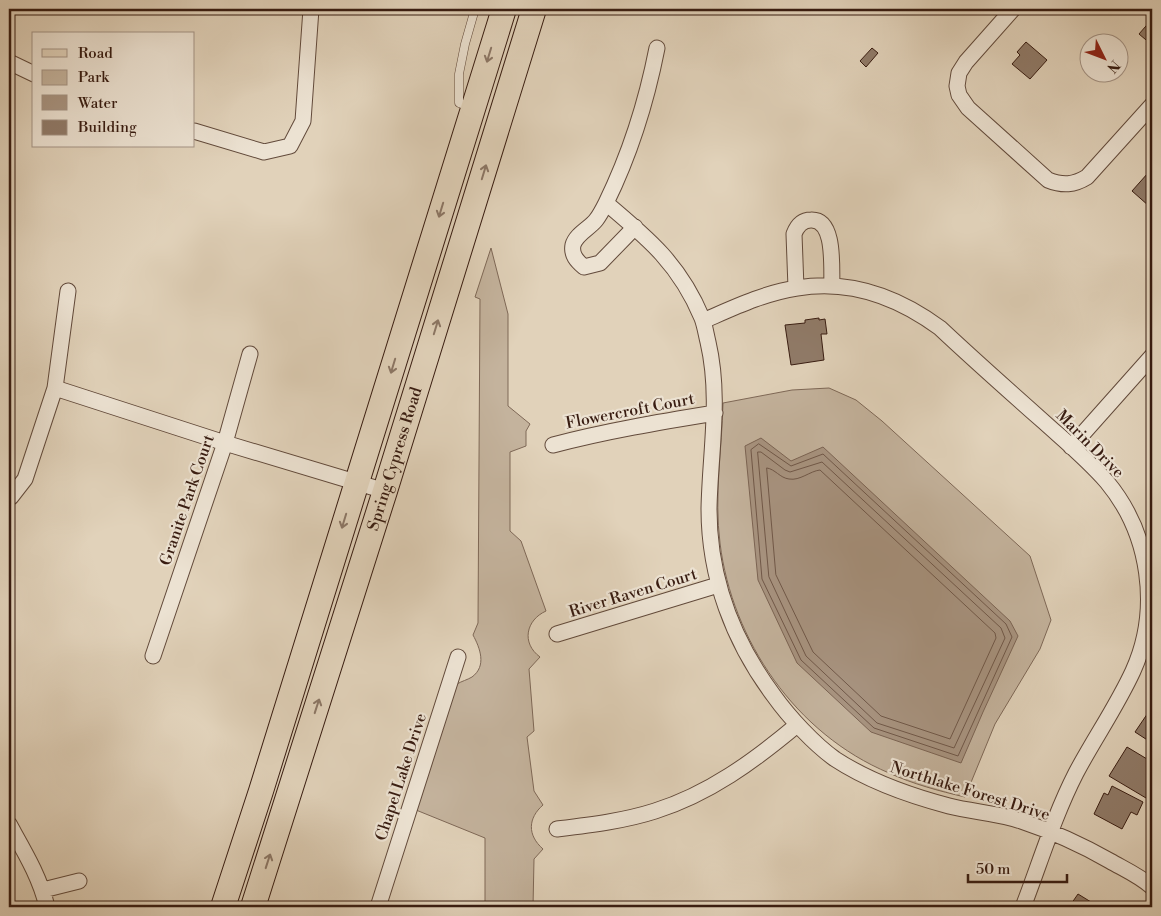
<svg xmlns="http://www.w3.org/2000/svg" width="1161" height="916" font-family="'Libre Bodoni',serif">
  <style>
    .green { fill: #c4b39d; stroke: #7e6857 }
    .water { fill: #a89481; stroke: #7b6454 }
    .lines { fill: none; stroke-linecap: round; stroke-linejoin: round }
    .shore { stroke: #705849; stroke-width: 1 }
    .building { fill: #907b69; stroke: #381c11 }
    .lane-casing { stroke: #624a3b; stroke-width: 9 }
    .street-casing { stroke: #624a3b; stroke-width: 17 }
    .primary-casing { stroke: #381c11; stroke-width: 26 }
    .lane { stroke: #ece2d2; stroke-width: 8 }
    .street { stroke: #ece2d2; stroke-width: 15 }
    .primary { stroke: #e1d2ba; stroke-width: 24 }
    .oneway { stroke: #8c7766 }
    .labels { text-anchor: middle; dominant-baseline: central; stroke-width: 4.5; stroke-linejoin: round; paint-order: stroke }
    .street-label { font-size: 16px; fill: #381c11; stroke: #ece2d2 }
  </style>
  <rect width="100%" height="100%" fill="#e1d2ba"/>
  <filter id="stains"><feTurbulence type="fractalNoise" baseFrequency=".004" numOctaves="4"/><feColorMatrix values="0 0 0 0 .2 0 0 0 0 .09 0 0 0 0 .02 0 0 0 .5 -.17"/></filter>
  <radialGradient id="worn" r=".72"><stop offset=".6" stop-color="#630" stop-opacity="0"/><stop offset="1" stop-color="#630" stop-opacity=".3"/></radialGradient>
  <path class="green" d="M491,248l17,66v92l22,18 -4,7v15l-16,6v79l11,10 25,70c-20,9 -25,32 -6,46l-11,12 5,62 -7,6 7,54 9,14c-15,13 -16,30 0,44l-9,10 -1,48h-48v-69l-69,-28 41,-126c5,-3 10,-4 15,-7 15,-11 8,-29 1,-42l5,-12 2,-324 -5,-2z
    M829,388l27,12 26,21 148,135 21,64 -11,29 -45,75 -30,73c-26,-6 -52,-13 -76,-24 -93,-39 -157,-132 -169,-230 -6,-47 2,-94 3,-140l69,-13z"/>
  <path class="water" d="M761,438l30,23 32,-14 187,174 8,15 -35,76 -22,51 -90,-31 -74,-69 -39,-83 -13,-134z"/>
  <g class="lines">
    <path class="shore" d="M759,444l32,22 32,-12 183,170 6,13 -54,119 -84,-28 -73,-68 -39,-81 -11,-129z
      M758,452h3l24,18 5,2 32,-10 179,166 4,10 -51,110 -77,-25 -71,-67 -37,-79z
      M767,468c8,1 13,10 22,11 11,2 21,-8 31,-9l175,163 1,5 -46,101 -69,-23 -68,-64 -37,-77z"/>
  </g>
  <path class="building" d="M1152,19v26l-13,-11z
    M1026,42l21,18 -17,19 -18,-15 8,-9 -3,-3z
    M872,48l6,5 -12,14 -6,-6z
    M1148,173l4,3v25l-3,5 -17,-15z
    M819,318v2l6,-1 2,15h-6l3,26 -33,5 -6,-40 20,-2v-3z
    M1152,707v36l-17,-11z
    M1127,747l25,15v26l-6,10 -37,-22z
    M1112,786l31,16 -6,13 -6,-3 -9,17 -28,-15 10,-21 4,2z
    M1078,894l13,8 -2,4 3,1h-23z"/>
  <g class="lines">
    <g class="lane-casing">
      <path id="lane" d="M470,107l-11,-4v-29l6,-30 10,-35"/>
    </g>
    <g class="street-casing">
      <path id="street" d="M1013,9l-47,53 -7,11 -2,13 2,9 9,13 80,72c15,6 26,5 39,-3l65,-72
        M9,62l25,12
        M194,131l70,21 26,-6 13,-25 8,-112
        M606,203c43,36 74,62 96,115 3,8 4,16 6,24 13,56 2,110 1,167 0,68 24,132 65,187 15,21 40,48 61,63 32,21 76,37 114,47 23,6 49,7 72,15 30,10 61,24 89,40 14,8 30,15 42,26
        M635,227l-35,36 -16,4c-7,-6 -13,-12 -11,-22 3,-11 17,-17 23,-25 4,-5 7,-11 10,-17 25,-51 40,-99 51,-155
        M796,288l-2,-54c3,-8 8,-14 17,-14 25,-1 20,49 21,65
        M703,321c30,-13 61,-28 94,-33 53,-9 101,9 143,40 34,32 69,63 104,94 21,19 44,38 63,60 43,52 54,127 26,189 -16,35 -39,68 -57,102 -22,43 -36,90 -53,134
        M55,388l170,55 160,48
        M553,445c53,-14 107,-23 162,-32
        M1071,447l81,-91
        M9,497h2l14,-18 30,-91 13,-97
        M557,634l161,-49
        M153,656l72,-213 25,-89
        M9,824c15,27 31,53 38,83
        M557,829c33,-4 67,-8 98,-18 54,-17 99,-50 142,-86
        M43,890l36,-9
        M378,907l80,-250"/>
    </g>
    <g class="primary-casing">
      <g id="primary">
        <path d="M223,907l38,-116 243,-782"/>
        <path id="s1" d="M253,907l132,-416 149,-482"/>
      </g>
    </g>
    <use href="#lane" class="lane"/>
    <use href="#street" class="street"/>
    <use href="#primary" class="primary"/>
  </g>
  <defs><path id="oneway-shaft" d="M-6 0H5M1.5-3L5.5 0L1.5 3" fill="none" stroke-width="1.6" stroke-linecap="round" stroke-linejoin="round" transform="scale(1.25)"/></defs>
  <g class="oneway">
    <use href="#oneway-shaft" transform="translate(489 55) rotate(107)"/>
    <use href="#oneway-shaft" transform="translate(484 172) rotate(-73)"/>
    <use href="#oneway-shaft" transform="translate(441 210) rotate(107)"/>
    <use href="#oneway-shaft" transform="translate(436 327) rotate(-73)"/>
    <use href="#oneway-shaft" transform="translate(393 366) rotate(107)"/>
    <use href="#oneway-shaft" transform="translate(344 521) rotate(107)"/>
    <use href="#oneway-shaft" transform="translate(317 706) rotate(-72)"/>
    <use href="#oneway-shaft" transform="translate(268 861) rotate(-72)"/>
  </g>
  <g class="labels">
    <g class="street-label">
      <text transform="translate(630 411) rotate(-11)">Flowercroft Court</text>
      <text transform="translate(1090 444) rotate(45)">Marin Drive</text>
      <text stroke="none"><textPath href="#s1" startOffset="470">Spring Cypress Road</textPath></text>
      <text transform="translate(187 500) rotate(-71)">Granite Park Court</text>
      <text transform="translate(633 593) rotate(-17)">River Raven Court</text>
      <text transform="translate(401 777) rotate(-72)">Chapel Lake Drive</text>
      <text transform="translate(970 791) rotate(17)">Northlake Forest Drive</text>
    </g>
  </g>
  <rect width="1161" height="916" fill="none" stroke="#e1d2ba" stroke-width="30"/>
  <rect x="10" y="10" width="1141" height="896" fill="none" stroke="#381c11" stroke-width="2.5"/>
  <rect x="15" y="15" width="1131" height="886" fill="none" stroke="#381c11"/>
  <rect x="32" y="32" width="162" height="115" fill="#ece2d2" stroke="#a49385"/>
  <rect x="42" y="49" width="25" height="8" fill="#e1d2ba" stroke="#a49385"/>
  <text x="78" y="58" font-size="15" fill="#381c11">Road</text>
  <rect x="42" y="70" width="25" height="15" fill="#c4b39d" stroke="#a49385"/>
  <text x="78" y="82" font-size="15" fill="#381c11">Park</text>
  <rect x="42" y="95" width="25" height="15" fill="#a89481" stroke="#a49385"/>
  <text x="78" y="108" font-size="15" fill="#381c11">Water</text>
  <rect x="42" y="120" width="25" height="15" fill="#907b69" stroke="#a49385"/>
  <text x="78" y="132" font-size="15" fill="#381c11">Building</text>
  <g transform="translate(1104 58) rotate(132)"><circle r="24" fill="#ece2d2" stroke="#a49385"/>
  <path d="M0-4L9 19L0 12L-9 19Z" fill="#8f2418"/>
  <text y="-8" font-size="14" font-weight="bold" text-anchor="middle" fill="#381c11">N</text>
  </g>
  <path d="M968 874v8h99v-8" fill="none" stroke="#381c11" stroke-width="2.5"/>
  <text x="976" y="874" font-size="15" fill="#381c11" stroke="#ece2d2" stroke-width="4" paint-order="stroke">50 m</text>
  <rect width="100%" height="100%" filter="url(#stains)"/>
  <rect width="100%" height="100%" fill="url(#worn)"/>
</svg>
